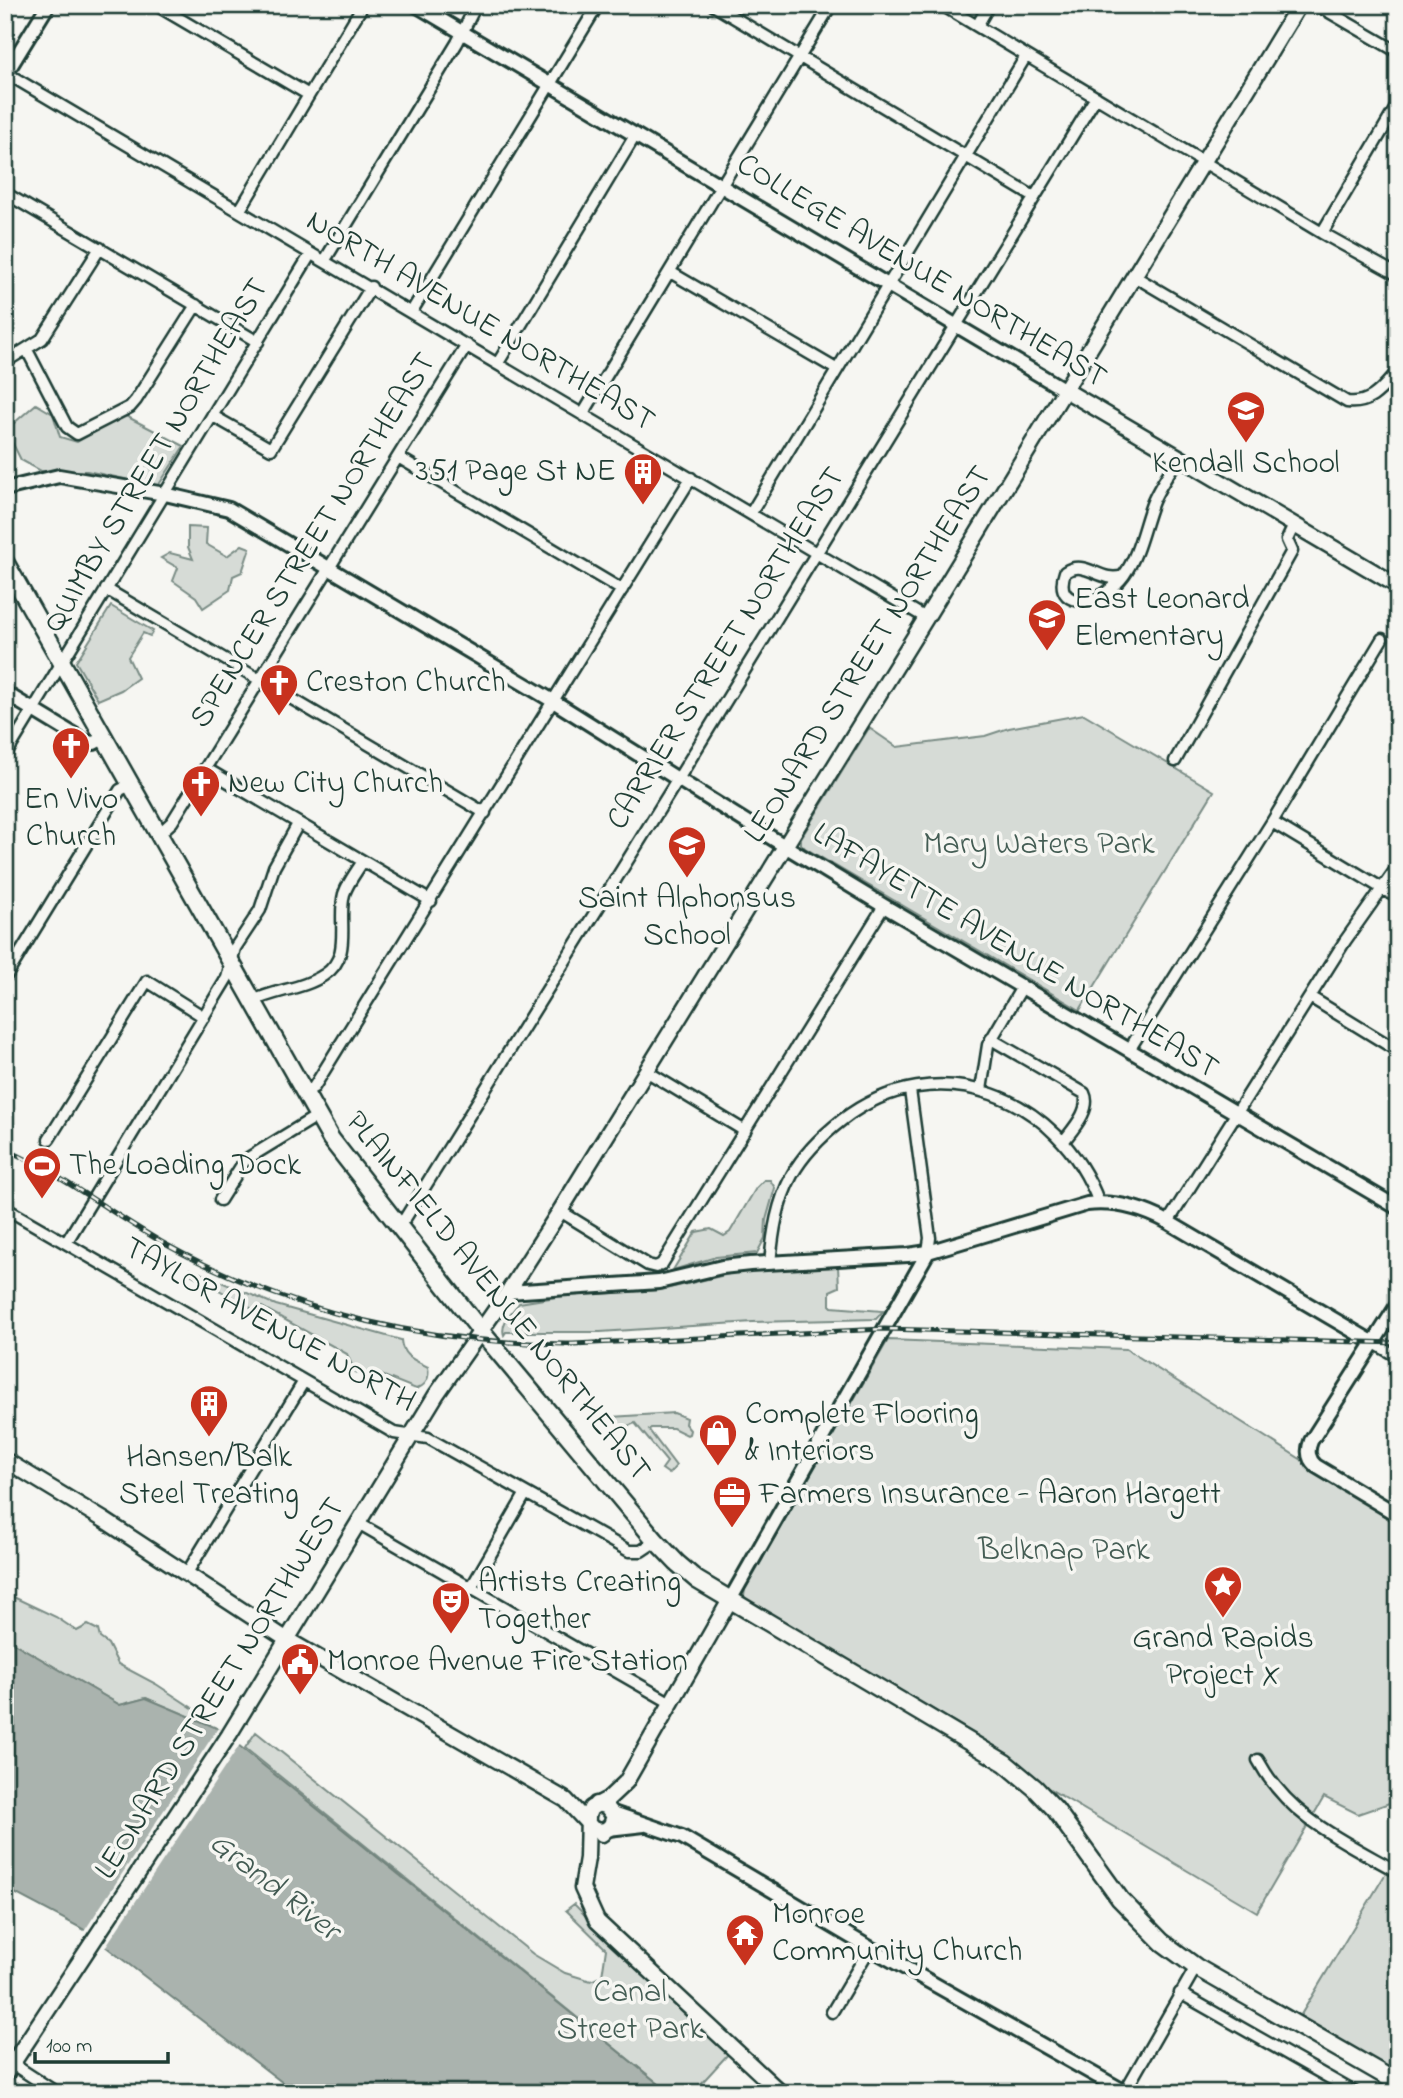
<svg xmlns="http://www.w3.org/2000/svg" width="1403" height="2098" font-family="'Indie Flower',sans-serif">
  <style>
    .green { fill: #d6dbd6; stroke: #7a8c85; stroke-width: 2 }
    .water { fill: #aab3ae; stroke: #72847d; stroke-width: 2 }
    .pier { fill: #f6f6f2 }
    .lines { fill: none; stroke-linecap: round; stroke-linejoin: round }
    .minor-casing { stroke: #1f3d34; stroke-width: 15 }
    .tertiary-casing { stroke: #1f3d34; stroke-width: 18 }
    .secondary-casing { stroke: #1f3d34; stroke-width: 19 }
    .primary-casing { stroke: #1f3d34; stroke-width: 21 }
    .minor { stroke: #f6f6f2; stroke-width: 10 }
    .tertiary { stroke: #f6f6f2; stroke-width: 12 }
    .secondary { stroke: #f6f6f2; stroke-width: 14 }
    .primary { stroke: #f6f6f2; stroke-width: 16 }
    .rail-casing { stroke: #1f3d34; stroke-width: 5 }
    .rail { stroke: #f6f6f2; stroke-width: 2.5; stroke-dasharray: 8; stroke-linecap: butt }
    .labels { text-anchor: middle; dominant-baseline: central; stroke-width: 7; stroke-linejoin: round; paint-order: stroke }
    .street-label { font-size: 32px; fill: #1f3d34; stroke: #f6f6f2 }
    .poi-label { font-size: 32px; fill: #1f3d34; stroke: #f6f6f2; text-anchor: start }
    .park-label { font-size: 32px; fill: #445d54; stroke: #f6f6f2 }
    .water-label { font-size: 33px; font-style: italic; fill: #425a52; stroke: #f6f6f2 }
  </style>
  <rect width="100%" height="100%" fill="#f6f6f2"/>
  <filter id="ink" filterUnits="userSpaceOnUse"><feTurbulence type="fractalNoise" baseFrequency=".0143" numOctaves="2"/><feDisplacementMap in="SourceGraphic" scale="14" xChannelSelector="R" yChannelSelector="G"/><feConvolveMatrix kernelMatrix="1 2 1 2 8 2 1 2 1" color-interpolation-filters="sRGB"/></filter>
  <g filter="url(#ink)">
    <path class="green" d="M36,404l17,10 7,23 17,5 47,-27 60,31 -26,40 -71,-15h-46l-20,-11 -15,-30z
      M188,527l19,1 -1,16 21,12 15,-11 8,3 -8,24 -9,4 -3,14 -27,18 -7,-11 -23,-16 5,-13 -17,-10 9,-5 23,6 -5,-12z
      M111,606l42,25 -3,5 -7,-3 -15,24 10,21 -17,12 -23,10 -22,-38z
      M1084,714l130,77 -134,219 -275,-162 -4,-4v-6l68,-110 28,19 88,-11 24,-8z
      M764,1180h6l5,8 -9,32 -1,18 -8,15 -41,4 -43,13 23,-38 15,-3 13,7 6,-4 26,-44z
      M838,1266l1,21 -9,4v14l2,2 51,4 -7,8 -123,3 -153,10h-94l-2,3c-4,-12 8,-23 15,-32l44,-7 98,-6 81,-19z
      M190,1269l86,36 125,35c1,17 14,20 27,27 2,11 -1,18 -12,22l-42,-17 -8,4 -11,-4 -8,-18 -85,-47 -4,5 -69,-39z
      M888,1340l238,9 176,111 5,7 91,53v280l-40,14 -34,-17 -67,115 -214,-127 -21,-20 -42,-28 -232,-136 -4,-5 1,-7z
      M674,1413l12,5 -1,6 5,6 -1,4 -2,1 -14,-7h-22l-2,2 27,36 -7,8 -7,-5 5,-7 -32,-39 -14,6 -5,-5h-10l5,-7z
      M5,1593l51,24 21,14 11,-6 10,5 2,8 8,6 10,20 38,20 50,33 4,8 -64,-27 -26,7 -115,-67z
      M256,1732l277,222 32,19 26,8 11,-5 4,-27 -40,-39 8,-6 49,50 107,98 -32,35 6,6h-34l-425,-345z
      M1386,1873l12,7v194l-99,-56z"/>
    <path class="water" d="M5,1638l115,67 26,-7 71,30 453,365h-374l-213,-164 -78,-41z"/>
    <path class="pier" d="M218,1728l23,15 -137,206 -21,-16z"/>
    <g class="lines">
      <g class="minor-casing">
        <path id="minor" d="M156,5l153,90
          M713,5l321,192
          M942,5l380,228 76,42
          M1317,5l81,47
          M977,26l12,-21
          M6,73l920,545
          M5,193l253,149
          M240,210l123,-205
          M1322,233l76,-129
          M325,260l132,-217 19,-38
          M670,272l166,97
          M1134,276l213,126c25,3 36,-15 51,-31
          M412,311l186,-306
          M27,350l40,77 10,7 53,-27 6,-7 60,-95
          M5,362l37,-23 58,-91
          M498,363l138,-229
          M583,414l248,-409
          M213,416l58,33 100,-162
          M398,457l224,133
          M751,513l275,-457
          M1123,576c-23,8 -37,-18 -58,-4 -11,31 18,34 39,22 7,-5 15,-12 20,-19 15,-21 19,-47 28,-71 6,-16 18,-32 27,-47
          M106,589l379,224
          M5,756l305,-501
          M1175,761l117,-210 -5,-11 7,-15
          M205,768l226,133
          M1272,822l126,76
          M159,834l13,-12 295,-477
          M5,978l115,-188 10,-5
          M1310,997l88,54
          M253,1001c22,-11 50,-12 71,-26 29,-18 13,-55 20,-81 4,-12 13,-23 19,-33
          M991,1039l93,54c8,16 -11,36 -21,49
          M1129,1050l143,-228 110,-183
          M646,1071l99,60
          M910,1090l20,148 -2,14
          M981,1090l7,-45 34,-58
          M304,1093l10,-6 377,-609
          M49,1139l98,-158 57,36
          M220,1200l25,-40 72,-44
          M5,1208l389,225 34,5 201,113h12l15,-10
          M560,1211l88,54 8,2 6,-3 222,-358
          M1168,1222l177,-281 53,-75
          M398,1226l8,-9 277,-446 413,-674
          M66,1243l161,-265 8,-30 25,-38 14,-43 24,-43
          M770,1263c3,-31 7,-60 22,-88 12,-22 31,-40 50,-55 95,-73 218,-24 257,83
          M1374,1343l24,14
          M358,1523l313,180
          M187,1573l117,-192
          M471,1588l55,-95
          M1258,1760c31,58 85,81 140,112
          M1180,1993l176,100
          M832,2012l38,-64
          M5,2059l52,34
          M1124,2093l72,-126"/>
      </g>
      <g class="tertiary-casing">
        <path id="tertiary" d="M416,5l649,385
          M5,75l43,-70
          M5,489l54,-13 106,18 64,15 324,192 222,139 109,66 514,302
          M5,693l81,49 8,1 11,-6
          M508,1292l151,-10 63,-15 28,-3 158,-9 20,-3 159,-48c29,-3 55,4 81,18l206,121
          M1398,1304l-87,137c-4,10 -3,18 5,25l82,49
          M730,1600l198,-348
          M613,1813l69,24 188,111 257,145
          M608,1829l36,-4"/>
      </g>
      <g class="secondary-casing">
        <path id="secondary" d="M1065,390l333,196
          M5,1460l99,60 182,119 280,161 27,29 7,2 8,-2
          M730,1600l-104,182 -18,17 -17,9 -3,7 -1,43 -5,30 15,33 184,172
          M596,1804l10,2 8,10 -3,9 -9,9
          M5,2075l224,-340 207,-340 72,-103 52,-81 366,-593 373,-613"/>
      </g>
      <g class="primary-casing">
        <path id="primary" d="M5,562l326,577 149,191 176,211 21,22 20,17 308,183 30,25 20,21 65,90 42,43 34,25 202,116"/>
      </g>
      <use href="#minor" class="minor"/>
      <use href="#tertiary" class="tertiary"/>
      <use href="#secondary" class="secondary"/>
      <use href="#primary" class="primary"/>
      <g class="rail-casing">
        <path id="rail" d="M5,1149c57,26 106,64 160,95 124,69 267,101 408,100l311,-15 514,14"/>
      </g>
      <use href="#rail" class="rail"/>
    </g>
  </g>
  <defs>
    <g id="school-pin" transform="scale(2.0125)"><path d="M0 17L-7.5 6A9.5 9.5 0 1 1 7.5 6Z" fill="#c8321e" stroke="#f6f6f2"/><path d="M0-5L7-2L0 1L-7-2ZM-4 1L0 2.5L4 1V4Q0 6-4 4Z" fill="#fff"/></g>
    <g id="building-pin" transform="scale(2.0125)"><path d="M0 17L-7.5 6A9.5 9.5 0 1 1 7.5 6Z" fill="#c8321e" stroke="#f6f6f2"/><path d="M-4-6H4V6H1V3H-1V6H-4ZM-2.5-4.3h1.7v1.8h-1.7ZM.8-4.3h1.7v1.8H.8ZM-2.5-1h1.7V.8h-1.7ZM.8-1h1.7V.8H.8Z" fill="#fff"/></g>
    <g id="church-pin" transform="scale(2.0125)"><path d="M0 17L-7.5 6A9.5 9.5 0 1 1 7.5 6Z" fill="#c8321e" stroke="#f6f6f2"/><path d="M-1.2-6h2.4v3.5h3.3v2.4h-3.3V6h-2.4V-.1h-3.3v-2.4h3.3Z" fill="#fff"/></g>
    <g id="stadium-pin" transform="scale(2.0125)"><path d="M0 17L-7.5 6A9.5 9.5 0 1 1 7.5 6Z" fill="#c8321e" stroke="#f6f6f2"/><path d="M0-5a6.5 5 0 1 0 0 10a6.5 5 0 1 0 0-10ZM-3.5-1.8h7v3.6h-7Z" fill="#fff"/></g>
    <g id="shop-pin" transform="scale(2.0125)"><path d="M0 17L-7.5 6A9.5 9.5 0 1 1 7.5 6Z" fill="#c8321e" stroke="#f6f6f2"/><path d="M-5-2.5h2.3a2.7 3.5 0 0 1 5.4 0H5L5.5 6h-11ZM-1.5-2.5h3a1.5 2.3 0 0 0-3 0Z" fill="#fff"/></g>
    <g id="office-pin" transform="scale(2.0125)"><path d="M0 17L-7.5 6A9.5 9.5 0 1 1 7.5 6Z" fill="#c8321e" stroke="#f6f6f2"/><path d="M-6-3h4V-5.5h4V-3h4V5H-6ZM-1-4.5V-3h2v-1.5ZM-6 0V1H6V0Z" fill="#fff"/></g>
    <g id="sight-pin" transform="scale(2.0125)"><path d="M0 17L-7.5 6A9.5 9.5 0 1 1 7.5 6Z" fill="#c8321e" stroke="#f6f6f2"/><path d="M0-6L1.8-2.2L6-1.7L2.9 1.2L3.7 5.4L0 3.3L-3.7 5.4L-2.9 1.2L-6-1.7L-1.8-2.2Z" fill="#fff"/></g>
    <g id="theatre-pin" transform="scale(2.0125)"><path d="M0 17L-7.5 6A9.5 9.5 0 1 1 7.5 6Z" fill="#c8321e" stroke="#f6f6f2"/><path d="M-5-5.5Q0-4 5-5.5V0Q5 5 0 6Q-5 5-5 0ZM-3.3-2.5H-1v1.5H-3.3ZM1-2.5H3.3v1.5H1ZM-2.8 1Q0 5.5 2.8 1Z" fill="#fff"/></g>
    <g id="civic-pin" transform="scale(2.0125)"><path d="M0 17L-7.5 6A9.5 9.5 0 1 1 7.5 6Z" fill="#c8321e" stroke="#f6f6f2"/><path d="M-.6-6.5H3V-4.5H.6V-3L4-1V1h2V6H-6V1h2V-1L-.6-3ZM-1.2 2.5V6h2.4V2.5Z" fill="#fff"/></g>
    <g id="temple-pin" transform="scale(2.0125)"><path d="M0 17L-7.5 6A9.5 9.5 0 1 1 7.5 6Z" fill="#c8321e" stroke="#f6f6f2"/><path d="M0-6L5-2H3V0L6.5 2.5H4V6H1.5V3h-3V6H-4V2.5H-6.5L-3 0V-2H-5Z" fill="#fff"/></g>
  </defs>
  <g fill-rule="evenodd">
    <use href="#school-pin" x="1246" y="410"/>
    <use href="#building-pin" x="643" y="472"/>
    <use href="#school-pin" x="1047" y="618"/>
    <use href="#church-pin" x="279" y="683"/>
    <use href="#church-pin" x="71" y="746"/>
    <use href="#church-pin" x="201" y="784"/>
    <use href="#school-pin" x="687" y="845"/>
    <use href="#stadium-pin" x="42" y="1166"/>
    <use href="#building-pin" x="209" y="1404"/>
    <use href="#shop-pin" x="718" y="1433"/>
    <use href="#office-pin" x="732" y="1495"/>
    <use href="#sight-pin" x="1223" y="1585"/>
    <use href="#theatre-pin" x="451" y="1601"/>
    <use href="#civic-pin" x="300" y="1662"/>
    <use href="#temple-pin" x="745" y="1933"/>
  </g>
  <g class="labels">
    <g class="street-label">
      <text transform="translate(921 272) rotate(31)">COLLEGE AVENUE NORTHEAST</text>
      <text transform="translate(480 322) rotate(31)">NORTH AVENUE NORTHEAST</text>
      <text transform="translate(157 456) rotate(-59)">QUIMBY STREET NORTHEAST</text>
      <text transform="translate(314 541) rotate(-58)">SPENCER STREET NORTHEAST</text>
      <text transform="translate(727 649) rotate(-58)">CARRIER STREET NORTHEAST</text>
      <text transform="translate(869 655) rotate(-58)">LEONARD STREET NORTHEAST</text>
      <text transform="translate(1015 952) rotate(31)">LAFAYETTE AVENUE NORTHEAST</text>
      <text transform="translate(497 1297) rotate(51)">PLAINFIELD AVENUE NORTHEAST</text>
      <text transform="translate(269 1326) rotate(29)">TAYLOR AVENUE NORTH</text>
      <text transform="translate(221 1689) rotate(-58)">LEONARD STREET NORTHWEST</text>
    </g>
    <g class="poi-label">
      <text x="1246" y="464" text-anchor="middle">Kendall School</text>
      <text x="616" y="472" text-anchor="end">351 Page St NE</text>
      <text x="1074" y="600">East Leonard<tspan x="1074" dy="37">Elementary</tspan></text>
      <text x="306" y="683">Creston Church</text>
      <text x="228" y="784">New City Church</text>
      <text x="71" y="800" text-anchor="middle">En Vivo<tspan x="71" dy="37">Church</tspan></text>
      <text x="687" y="899" text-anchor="middle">Saint Alphonsus<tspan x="687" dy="37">School</tspan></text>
      <text x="69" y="1166">The Loading Dock</text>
      <text x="745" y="1415">Complete Flooring<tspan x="745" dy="37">&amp; Interiors</tspan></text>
      <text x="209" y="1458" text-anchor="middle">Hansen/Balk<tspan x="209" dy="37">Steel Treating</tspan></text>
      <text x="759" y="1495">Farmers Insurance - Aaron Hargett</text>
      <text x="478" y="1583">Artists Creating<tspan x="478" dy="37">Together</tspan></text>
      <text x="1223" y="1639" text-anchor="middle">Grand Rapids<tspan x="1223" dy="37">Project X</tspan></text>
      <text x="327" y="1662">Monroe Avenue Fire Station</text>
      <text x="772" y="1915">Monroe<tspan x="772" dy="37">Community Church</tspan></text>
    </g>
    <g class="park-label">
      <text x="1039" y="845">Mary Waters Park</text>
      <text x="1064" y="1551">Belknap Park</text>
      <text x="630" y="1993">Canal<tspan x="630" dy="37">Street Park</tspan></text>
    </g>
    <g class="water-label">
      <text transform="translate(274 1887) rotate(38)">Grand River</text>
    </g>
  </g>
  <rect width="1403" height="2098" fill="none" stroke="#f6f6f2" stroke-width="28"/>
  <rect x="14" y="14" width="1375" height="2070" fill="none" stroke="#1f3d34" stroke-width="2.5" filter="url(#ink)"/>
  <path d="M35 2052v10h133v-10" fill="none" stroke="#1f3d34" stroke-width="3.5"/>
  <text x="46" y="2052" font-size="21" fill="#1f3d34" stroke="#f6f6f2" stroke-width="5" paint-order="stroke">100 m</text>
</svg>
